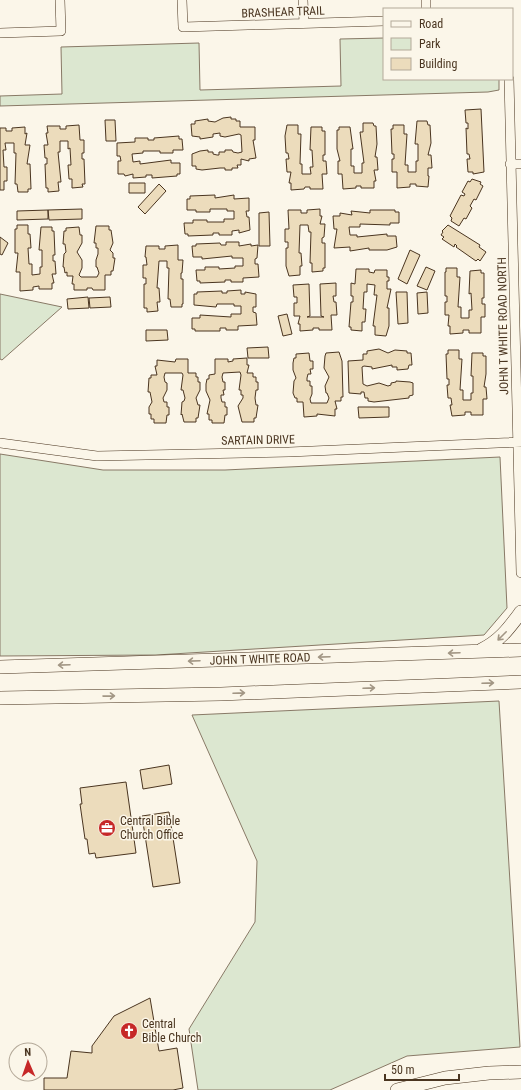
<svg xmlns="http://www.w3.org/2000/svg" width="521" height="1090" font-family="'Roboto Condensed',sans-serif">
  <style>
    .green { fill: #dce7d0; stroke: #887966 }
    .building { fill: #ecdcbc; stroke: #4a3520 }
    .lines { fill: none; stroke-linecap: round; stroke-linejoin: round }
    .street-casing { stroke: #4a3520; stroke-width: 10 }
    .secondary-casing { stroke: #4a3520; stroke-width: 14 }
    .street { stroke: #fbf6e9; stroke-width: 9 }
    .secondary { stroke: #fbf6e9; stroke-width: 13 }
    .oneway { stroke: #a29684 }
    .labels { text-anchor: middle; dominant-baseline: central; stroke-width: 3; stroke-linejoin: round; paint-order: stroke }
    .street-label { font-size: 12px; fill: #4a3520; stroke: #fbf6e9 }
    .poi-label { font-size: 12px; fill: #4a3520; stroke: #fbf6e9; text-anchor: start }
  </style>
  <rect width="100%" height="100%" fill="#fbf6e9"/>
  <path class="green" d="M384,38v41h115v11l-11,2 -488,14v-10l62,-2 -1,-47 138,-4 1,47 141,-4 -1,-47z
    M0,294l62,13 -60,53 -2,-1z
    M0,454l103,16h122l275,-13 7,151 -23,27 -328,20 -156,1z
    M499,701l21,346 -113,9 -77,34h-132l-9,-61 66,-107 2,-61 -65,-146z"/>
  <path class="building" d="M481,109l3,63 -11,2v-2h-5l-1,-13h3l-1,-5h-2l-1,-26 2,1v-6h-2l-1,-13z
    M231,117v2h5v2h4v6h15v13h-2l3,18 -7,1v2l-8,-2v6h-4l1,3h-6v2h-7v-2h-5l-18,2 -6,-1v-3h-4v-12l8,-3 8,-1v2h5v2l4,1h2v-3h6v-2h7l1,2 5,1 4,-1 -1,-17 -2,-1 -14,3 -5,-1v-3l-7,1v3l-13,2v-2l-8,-1 -1,-12h4v-3l13,-2v2l7,1 8,-4z
    M105,120h10l1,21h-10z
    M417,121h10l1,4h2l1,18 -3,12h3l1,13h-4v8h1l-1,11 -12,-1v-2h-6v3l-13,1v-16h-5v-13h2v-5h-2l-1,-25h2v-4h11v9h3l-2,31h3v7h8v-11h2v-17h-3z
    M363,123h10l1,3h2l1,18 -2,13h2l1,13h-4l2,11h-2v7h-13v-2h-5v2l-13,1 -1,-15h-4v-13h2l-3,-12v-19h2v-3h11l3,22h-2v17h3v7h8v-10h2l-4,-31h3z
    M79,125l1,15h4v13h-2v6h2l1,25h-3l1,3 -11,1v-9h-3l-1,-14h3l-1,-17 -2,1v-8h-8v11h-2l3,30h-3l1,9 -11,1v-4h-2l-1,-24h2v-6h-2l-1,-13h4l-2,-12h2l-1,-7h13v3h6v-3z
    M287,125h11v9h3l-1,30h2v10h9l-1,-7h3l-1,-17h-2l1,-23h11v4h3v24h-2v6h3l1,13h-5l1,15h-13v-2h-5l-1,2 -13,1v-7h-2l2,-11h-4l-1,-13h3l-1,-6h-2l-1,-17z
    M25,127v7l2,-1 -2,12h5l-3,19h3l1,25h-3v3h-10l-1,-8h-2l1,-31h-2v-10h-9l1,7h-3l1,17h3v14h-3v9h-4v-62h6v3h6v-3z
    M179,136v3h3l1,11h-10v3h-13v-2h-17v2l-11,1 1,8 7,-1v3l31,-4v3h9v11h-3v2l-25,2v-3h-6v2l-13,1v-4l-8,2 -1,-2h-6v-13h3l-1,-5h-3v-13l18,-1v-4h13v2h6v-2z
    M472,179l9,3 -1,2 3,2 -7,14 -2,-1 -4,7 2,2 -6,11 -2,-1 -5,8 -8,-5 1,-3 -2,-2 11,-21 3,1 1,-2 -3,-2 6,-11 2,1z
    M129,183h16v10h-16z
    M159,184l7,7 -21,23 -7,-7z
    M215,195v3l19,-3v4l15,-1v13h-3l1,6h2l1,13 -11,3v-3l-7,1v4h-13v-2h-6v2l-25,1v-2h-3l-1,-11h9v-3h14v2h17v-3h10v-8h-7v-2h-17v3h-14v-2h-9v-11h3v-3z
    M82,209v10l-33,1 -1,-10z
    M320,209v7h2l-2,8h5l-1,13 -2,1v5h3v25h-2v3l-11,1v-9h-2l1,-31h-2l-1,-7h-8l-1,28h2l1,13h-2v9l-11,1 -3,-10v-18h2v-6h-3v-13h4l-1,-19h13v3h6v-3z
    M48,210v9l-31,1v-9z
    M370,210h25v2h4v11h-9v2l-30,-1v3h-11l1,8h7v2l30,-3v2h9l1,11 -10,3h-18v-2l-19,3v-4l-16,1 3,-19h-3l-1,-13h7v-3l12,2 -1,-4 19,2z
    M269,212l1,34h-11v-33z
    M17,225h11v9h2l1,14h-3l1,16h3v11l8,-1v-7h2v-17h-3l2,-23h11v4h2l1,24h-2v6h2l1,13h-4l2,9h-2v6h-13v-3l-6,1v3l-13,1v-19h-4l2,-19h-3v-24h2z
    M448,225l32,20 -1,2 7,5 -6,9 -2,-2 -2,2 -20,-14 1,-1 -2,-2 -1,3 -12,-8 2,-2 -3,-2 2,-3 -1,-1z
    M96,226h13v4h2l2,13 -3,7 3,3v5h2l-2,13h-2v4h-6v15h-12l-1,-2h-5v2h-13v-6h-2l1,-8h-6v-4l-2,1 -1,-6h-1l1,-13 2,-2 -1,-8h-2l1,-13h2v-3l13,-1 1,8h2v8l-5,9 5,8v8l-3,7 2,2h16l2,-4 -2,-6h-1v-7l2,-6v-6h-2v-5h-2z
    M0,237l8,6 -6,12 -2,-1z
    M226,242h13v4l12,-2v2l7,-1 -1,13 -2,1v5h3l1,13 -16,1v4h-12v-2h-6v2l-25,1v-2h-3l-1,-11h9v-3h14v2l16,-1v-2h8v-8h-11v-2l-30,3v-2h-9l-1,-11h4v-2l24,-1 1,2h5z
    M178,245v15h5l-1,13h-1v6h2v25h-1v3h-11l-1,-8h-2l1,-31h-2v-7h-8l-2,27h2l1,14h-3l1,9 -11,1v-4h-3v-24h2v-6h-3v-13h4l-1,-8h-1l1,-11h13v3h6v-3z
    M410,250l10,5 -13,29 -9,-5z
    M426,267l9,4 -8,19 -10,-4z
    M446,268h11v9h3l-2,30h3v11h8v-8h3l-1,-17 -2,1 1,-23 11,-1v3h3v25h-2v6h3v13h-4v16h-12v-3h-6v3l-13,1v-8h-2l1,-11h-4v-13h2v-6h-2v-24h1z
    M356,269h13v3l5,1 1,-3h12v7h2v4h-2v8h4l-4,19h2v18l-3,10 -11,-1v-9h-2l4,-31h-3l1,-10 -8,-1v8h-3l-1,17h3l-1,13h-3v9l-11,-1v-3h-2l2,-25h2v-6h-2v-13l4,1z
    M336,283v13h-3l1,6h2l1,13h-6l1,15h-13v-2h-6v2l-13,1v-7h-2l2,-8h-6v-13h3v-6h-3l-1,-12 16,-1 1,32 -3,1h17l-3,-1 -1,-32z
    M241,290v4h4v-2l11,2v13h-3v5l3,1 1,12 -19,1v4h-12v-2h-6v3h-25v-2h-3v-11h8v-3l31,2v-3h10v-8h-7v-2h-17l-1,3 -22,-2v-11h3v-2l25,-1v2h5v-2z
    M396,292h11l1,31 -10,1z
    M427,292l1,21 -10,1 -1,-21z
    M88,297l1,11 -21,1 -1,-10z
    M110,297l1,10 -21,1 -1,-10z
    M287,314l5,20 -9,2 -5,-20z
    M146,330h21l1,10 -22,1z
    M268,347l1,11h-21l-1,-10z
    M379,349l9,4 7,-3 12,1v2h4l1,12h-3l-1,4 -11,1v-3h-5v-2l-20,4v-2l-8,-1 -2,1 1,17 4,2 12,-3 9,3 3,-1v-2l5,-1v-1l14,1 3,1v12l-4,1v2l-35,4 -6,-1v-3h-3l-1,-6h-3v2l-12,-1 -1,-32 15,-1v-6h4v-3z
    M448,350h11v9h3l-2,31h3v10h8v-7h2v-17h-2l1,-23h11v3h3v18l-2,13h2l1,12h-4v16h-12v-3h-6v3l-13,1 -2,-11h2l-1,-7h-3l-1,-13h2v-6h-2l-1,-25h2z
    M339,352l3,9 1,36h-2v4h-6l2,8h-2v7l-18,-2v2l-13,1 -1,-15h-6v-4h-2l-2,-5 1,-12 2,-3 -3,-8v-7l1,-5h2v-4l13,-1 1,8h3v8h-3l1,5h-3l-1,4v3h3v5h2v8l-2,5 1,4h16l2,-5 -2,-5h-1l-1,-7 4,-9 -5,-9 1,-12 1,-3z
    M247,358v7h2l-2,8h6v4h3v5h2v8h-2l-1,8 1,7h2l-2,13h-2v4h-12l-4,-16 5,-8v-3h-2v-5h-2l2,-15 -1,-3 -17,1 -1,4 1,5h2v8h-2l1,5h-3v3l1,4h3v5h2v8h-2l-1,8h-12v-3h-3v-6h-2l3,-14 -4,-9v-7l1,-5h2v-4l6,-1v-15h13v3l5,-1v-2z
    M176,359h12v14h8v4h2v5h2v8l-4,8 2,7h2l-2,13h-2v4h-12l-2,-8 -1,1 1,-13 2,-1 1,-3 -2,-8h-2l2,-15 -1,-2h-17l-1,4 1,5 2,1v7l-4,8 1,4h3v5h2v8h-2l-1,8h-12v-4h-3v-5h-2v-7l3,-5 -2,-10h-2l1,-14h2v-3h6l-2,-9h2v-6l18,2z
    M358,407h31v10l-30,1z
    M169,765l3,19 -29,5 -3,-19z
    M126,782l10,71 -40,5 -1,-5 -6,1 -2,-15h-2l-5,-35h2l-2,-16z
    M169,812l11,71 -27,4 -11,-71z
    M150,998l9,53 18,-3 6,40 -10,2h-129v-12h23l4,-27 21,2v-7l22,-30z"/>
  <g class="lines">
    <g class="street-casing">
      <path id="street" d="M182,0l1,27 201,-6
        M303,0l1,23
        M426,0v9
        M0,33l61,-2 -1,-31
        M509,79l12,494
        M510,164h11
        M0,443l97,13 192,-4 232,-10"/>
    </g>
    <g class="secondary-casing">
      <path id="secondary" d="M481,650c19,-9 28,-22 40,-38
        M0,667l521,-17
        M0,698l221,-4 300,-12
        M397,1090l48,-12 44,-5 32,-1"/>
    </g>
    <use href="#street" class="street"/>
    <use href="#secondary" class="secondary"/>
  </g>
  <defs><path id="oneway-shaft" d="M-6 0H5M1.5-3L5.5 0L1.5 3" fill="none" stroke-width="1.6" stroke-linecap="round" stroke-linejoin="round"/></defs>
  <g class="oneway">
    <use href="#oneway-shaft" transform="translate(502 636) rotate(135)"/>
    <use href="#oneway-shaft" transform="translate(454 653) rotate(178)"/>
    <use href="#oneway-shaft" transform="translate(324 657) rotate(178)"/>
    <use href="#oneway-shaft" transform="translate(194 661) rotate(178)"/>
    <use href="#oneway-shaft" transform="translate(64 665) rotate(178)"/>
    <use href="#oneway-shaft" transform="translate(488 683) rotate(-2)"/>
    <use href="#oneway-shaft" transform="translate(369 688) rotate(-2)"/>
    <use href="#oneway-shaft" transform="translate(239 693) rotate(-2)"/>
    <use href="#oneway-shaft" transform="translate(109 696) rotate(-1)"/>
  </g>
  <defs>
    <g id="office-disc" transform="scale(0.9)"><circle r="9.5" fill="#c62828" stroke="#fbf6e9"/><path d="M-6-3h4V-5.5h4V-3h4V5H-6ZM-1-4.5V-3h2v-1.5ZM-6 0V1H6V0Z" fill="#fff"/></g>
    <g id="church-disc" transform="scale(0.9)"><circle r="9.5" fill="#c62828" stroke="#fbf6e9"/><path d="M-1.2-6h2.4v3.5h3.3v2.4h-3.3V6h-2.4V-.1h-3.3v-2.4h3.3Z" fill="#fff"/></g>
  </defs>
  <g fill-rule="evenodd">
    <use href="#office-disc" x="107" y="828"/>
    <use href="#church-disc" x="129" y="1031"/>
  </g>
  <g class="labels">
    <g class="street-label">
      <text transform="translate(283 12) rotate(-2)">BRASHEAR TRAIL</text>
      <text transform="translate(503 326) rotate(-91)">JOHN T WHITE ROAD NORTH</text>
      <text transform="translate(258 440) rotate(-1)">SARTAIN DRIVE</text>
      <text transform="translate(260 659) rotate(-2)">JOHN T WHITE ROAD</text>
    </g>
    <g class="poi-label">
      <text x="120" y="821">Central Bible<tspan x="120" dy="14">Church Office</tspan></text>
      <text x="142" y="1024">Central<tspan x="142" dy="14">Bible Church</tspan></text>
    </g>
  </g>
  <rect x="383" y="8" width="130" height="72" fill="#fbf6e9" stroke="#b4a999"/>
  <rect x="391" y="21" width="20" height="6" fill="#fbf6e9" stroke="#b4a999"/>
  <text x="419" y="28" font-size="12" fill="#4a3520">Road</text>
  <rect x="391" y="38" width="20" height="12" fill="#dce7d0" stroke="#b4a999"/>
  <text x="419" y="48" font-size="12" fill="#4a3520">Park</text>
  <rect x="391" y="58" width="20" height="12" fill="#ecdcbc" stroke="#b4a999"/>
  <text x="419" y="68" font-size="12" fill="#4a3520">Building</text>
  <g transform="translate(28 1062) rotate(358)"><circle r="19" fill="#fbf6e9" stroke="#b4a999"/>
  <path d="M0-3L7 15L0 10L-7 15Z" fill="#c62828"/>
  <text y="-6" font-size="11" font-weight="bold" text-anchor="middle" fill="#4a3520">N</text>
  </g>
  <path d="M385 1074v6h74v-6" fill="none" stroke="#4a3520" stroke-width="2"/>
  <text x="391" y="1074" font-size="12" fill="#4a3520" stroke="#fbf6e9" stroke-width="3" paint-order="stroke">50 m</text>
</svg>
